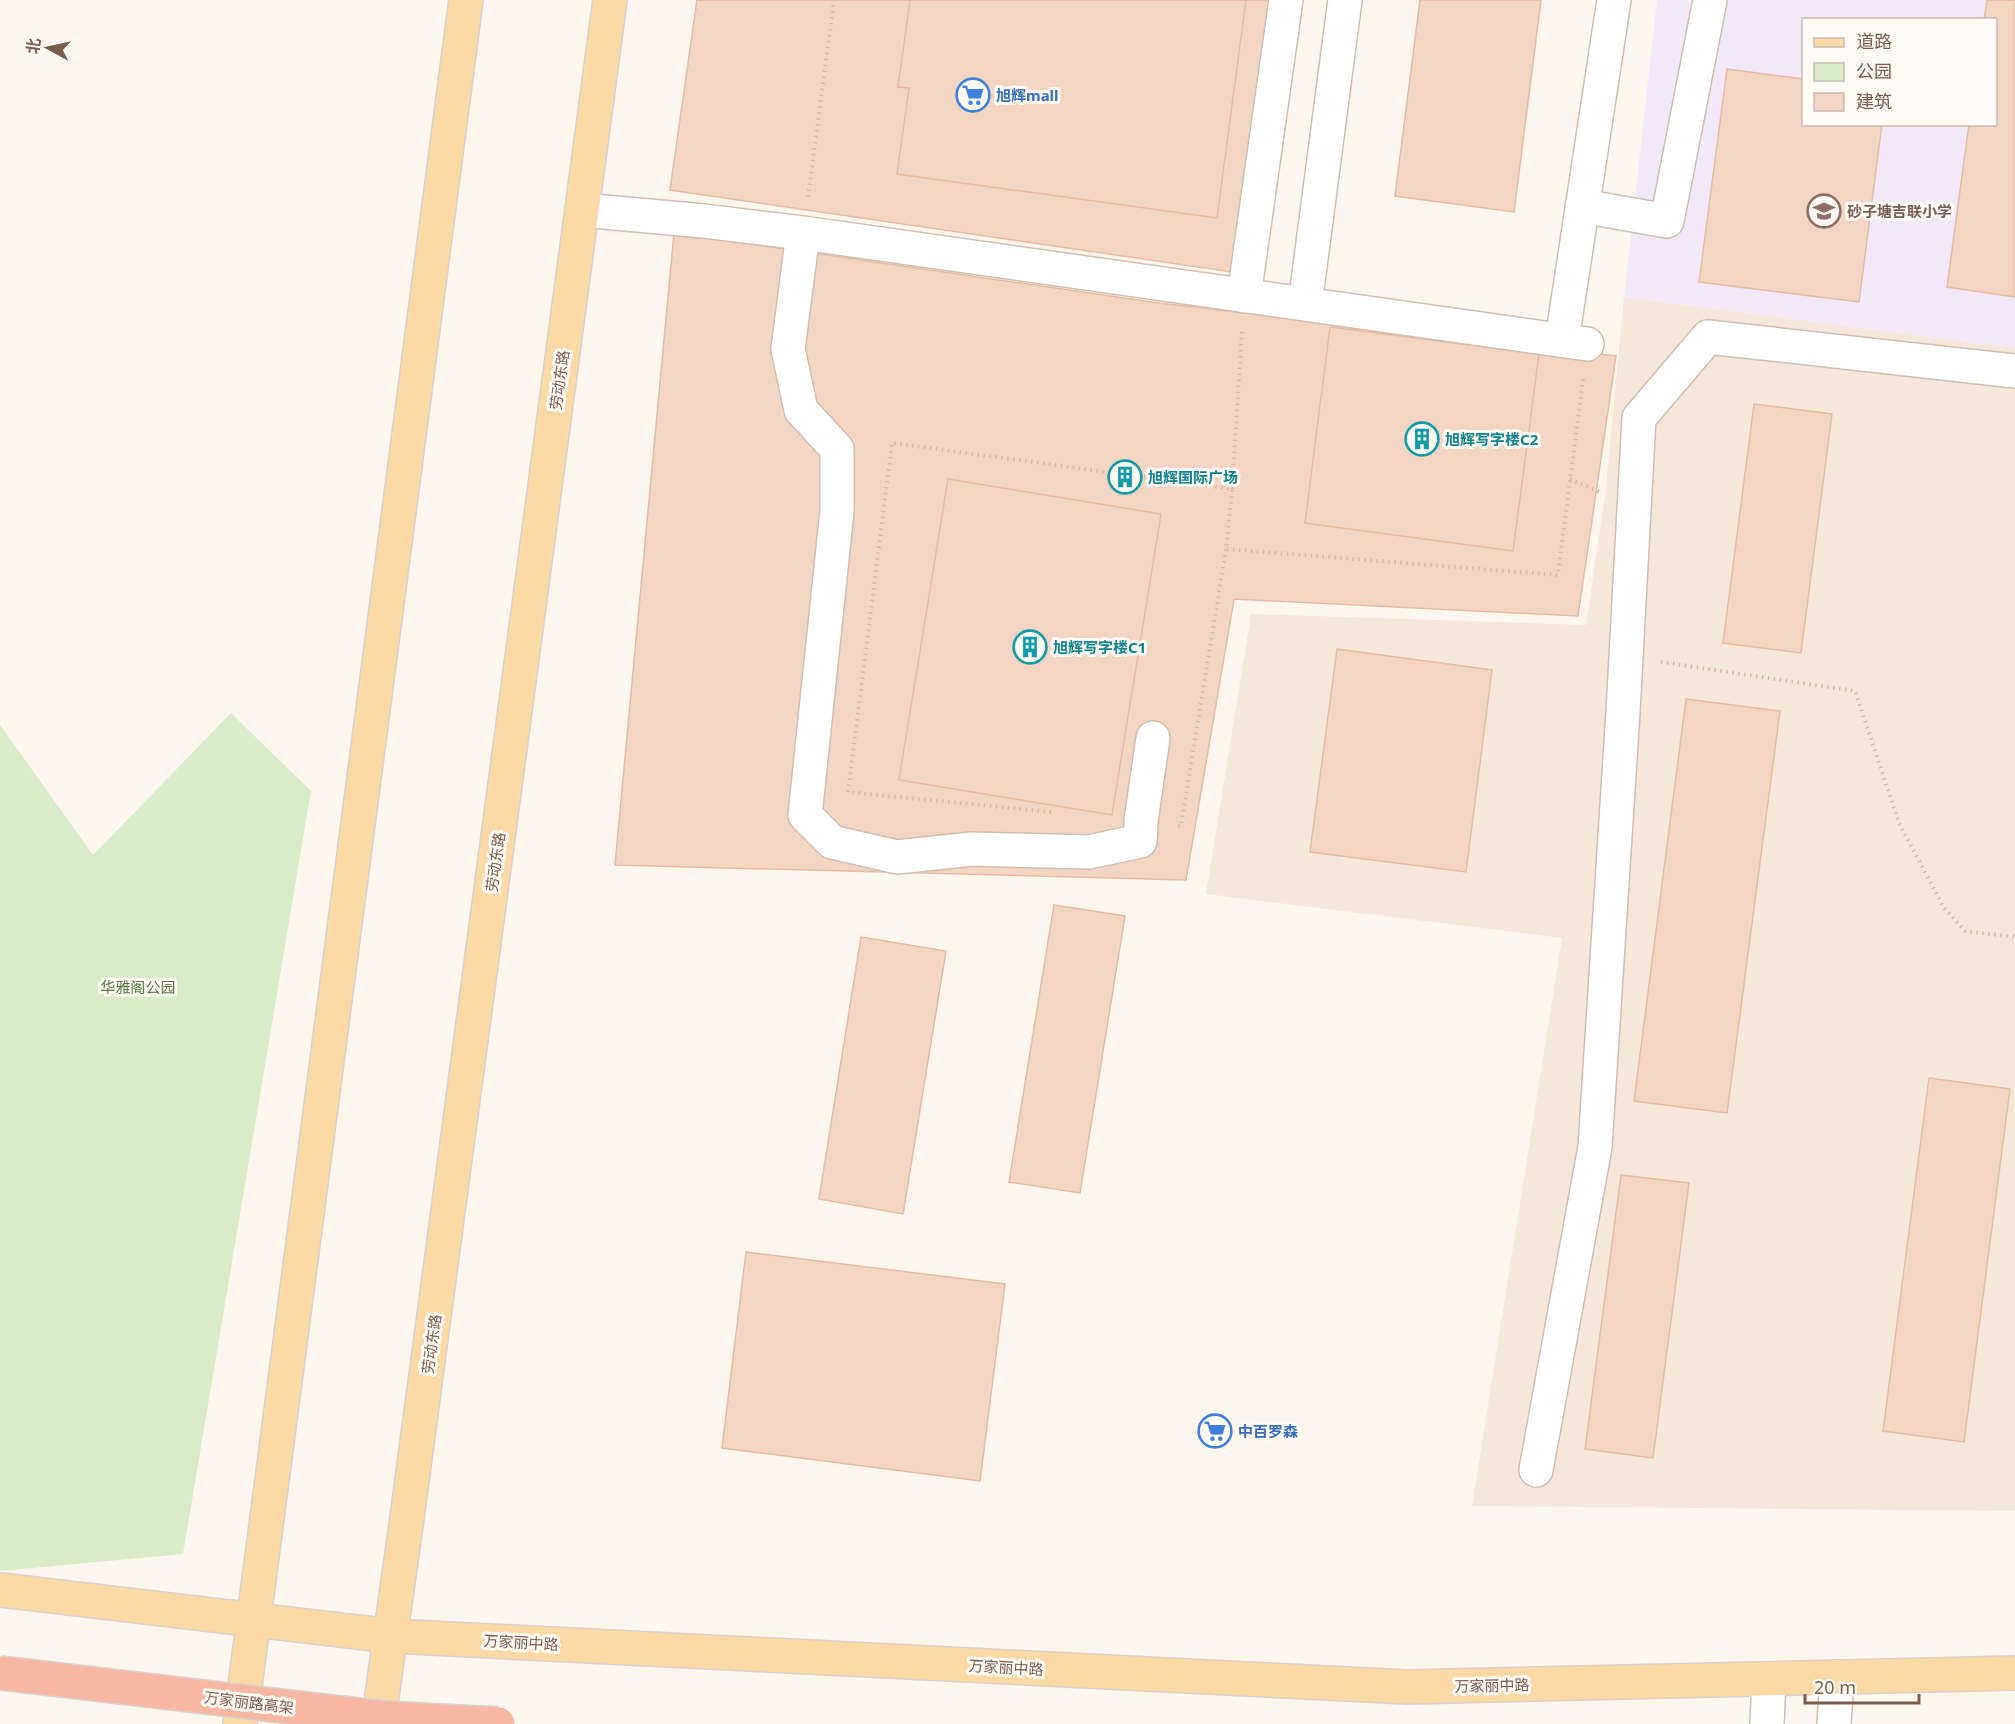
<svg xmlns="http://www.w3.org/2000/svg" width="2015" height="1724" font-family="'Noto Sans','Noto Sans SC',sans-serif">
  <style>
    .residential { fill: #f5e8da }
    .education { fill: #f3e8fa; fill-rule: evenodd }
    .green { fill: #d8ecc9 }
    .building { fill: #f3d5c3; stroke: #e6bba3; stroke-width: 1.5 }
    .lines { fill: none; stroke-linecap: round; stroke-linejoin: round }
    .minor-casing { stroke: #d1beb0; stroke-width: 36 }
    .major-casing { stroke: #dad1cd; stroke-width: 36 }
    .path { stroke: #d9b8a5; stroke-width: 4; stroke-dasharray: 1.5 4.5; stroke-linecap: butt }
    .minor { stroke: #fff; stroke-width: 33 }
    .major { stroke: #fbd9a5; stroke-width: 33 }
    .highway-bridge-casing { stroke: #dad1cd; stroke-width: 36; stroke-linecap: butt }
    .highway-bridge { stroke: #f7b7a3; stroke-width: 33 }
    .labels { text-anchor: middle; dominant-baseline: central; stroke-width: 6; stroke-linejoin: round; paint-order: stroke }
    .shop-label { font-size: 15px; font-weight: bold; fill: #366cbe; stroke: #fffaf3; text-anchor: start }
    .education-label { font-size: 15px; font-weight: bold; fill: #785e54; stroke: #fffaf3; text-anchor: start }
    .street-label { font-size: 15px; fill: #7a5c4d; stroke: #fffaf3 }
    .culture-label { font-size: 15px; font-weight: bold; fill: #0d838f; stroke: #fffaf3; text-anchor: start }
    .park-label { font-size: 15px; fill: #537a41; stroke: #fffaf3 }
  </style>
  <rect width="100%" height="100%" fill="#fdf6ec"/>
  <path class="residential" d="M1624,297l391,51v1163l-543,-5 90,-568 -356,-44 45,-280 335,11 19,-129z"/>
  <path class="education" d="M1657,0h358v348l-391,-51zM1804,20h192v104h-192z"/>
  <path class="green" d="M231,713l80,78 -128,763 -183,17v-846l93,130z"/>
  <path class="building" d="M697,0h578l-36,273 -569,-83z
    M910,0h336l-29,218 -320,-44 12,-86 -11,-1z
    M1420,0h121l-27,212 -119,-16z
    M1987,0h28v297l-68,-10 22,-163h27v-104h-12z
    M1727,69l77,10v45h78l-23,178 -160,-20z
    M674,233l485,70 457,53 -38,260 -344,-17 -48,281 -571,-15z
    M1330,327l209,27 -26,197 -208,-28z
    M1754,404l78,10 -31,239 -78,-10z
    M948,479l213,35 -49,301 -213,-35z
    M1337,649l155,21 -26,202 -156,-20z
    M1686,699l94,12 -53,402 -93,-12z
    M1054,905l71,11 -45,277 -71,-11z
    M861,937l85,14 -43,263 -84,-15z
    M1929,1078l81,11 -46,353 -81,-11z
    M1621,1175l68,8 -36,275 -68,-9z
    M746,1252l259,32 -25,197 -258,-33z"/>
  <g class="lines">
    <g class="minor-casing">
      <path id="minor" d="M1582,206l85,15 43,-221
        M582,210l122,11 99,12 784,111
        M803,233l-15,116 13,61 36,39v62l-32,304 27,27 65,15 75,-8 117,3 51,-11 1,-20 12,-83
        M1244,296l42,-296
        M1305,304l40,-304
        M1562,340l52,-340
        M1536,1470l59,-323 28,-435 16,-294 69,-81 307,34
        M1767,1724l2,-45
        M1834,1724l3,-47"/>
    </g>
    <g class="major-casing">
      <path id="major" d="M0,1590l391,46 1016,51 608,-14
        M240,1724l226,-1724
        M378,1724l28,-199 204,-1525"/>
    </g>
    <path class="path" d="M808,197l26,-197
      M1570,479l30,13
      M1232,489l10,-158
      M1661,662l194,29 44,132 45,85 21,23 50,6
      M1051,812l-203,-20 44,-349 340,46 -6,60 332,26 25,-196
      M1178,826h3l45,-277"/>
    <use href="#minor" class="minor"/>
    <use href="#major" class="major"/>
    <g class="highway-bridge-casing">
      <path id="highway-bridge" d="M0,1673l384,45 114,6"/>
    </g>
    <use href="#highway-bridge" class="highway-bridge"/>
  </g>
  <defs>
    <g id="supermarket-ring" transform="scale(1.725)"><circle r="9.5" fill="#fffaf3" stroke="#3f7fe0" stroke-width="1.5"/><path d="M-6-5.5h2.5l.6 2H6L4.5 2H-2.5L-4.4-4H-6ZM-1.5 3.2a1.3 1.3 0 1 0 .1 0ZM3 3.2a1.3 1.3 0 1 0 .1 0Z" fill="#3f7fe0"/></g>
    <g id="school-ring" transform="scale(1.725)"><circle r="9.5" fill="#fffaf3" stroke="#8d6e63" stroke-width="1.5"/><path d="M0-5L7-2L0 1L-7-2ZM-4 1L0 2.5L4 1V4Q0 6-4 4Z" fill="#8d6e63"/></g>
    <g id="building-ring" transform="scale(1.725)"><circle r="9.5" fill="#fffaf3" stroke="#0f9aa8" stroke-width="1.5"/><path d="M-4-6H4V6H1V3H-1V6H-4ZM-2.5-4.3h1.7v1.8h-1.7ZM.8-4.3h1.7v1.8H.8ZM-2.5-1h1.7V.8h-1.7ZM.8-1h1.7V.8H.8Z" fill="#0f9aa8"/></g>
  </defs>
  <g fill-rule="evenodd">
    <use href="#supermarket-ring" x="973" y="95"/>
    <use href="#school-ring" x="1824" y="211"/>
    <use href="#building-ring" x="1422" y="439"/>
    <use href="#building-ring" x="1125" y="477"/>
    <use href="#building-ring" x="1030" y="647"/>
    <use href="#supermarket-ring" x="1215" y="1431"/>
  </g>
  <g class="labels">
    <g class="shop-label">
      <text x="996" y="95">旭辉mall</text>
      <text x="1238" y="1431">中百罗森</text>
    </g>
    <g class="education-label">
      <text x="1847" y="211">砂子塘吉联小学</text>
    </g>
    <g class="street-label">
      <text transform="translate(559 380) rotate(-82)">劳动东路</text>
      <text transform="translate(495 862) rotate(-82)">劳动东路</text>
      <text transform="translate(431 1344) rotate(-82)">劳动东路</text>
      <text transform="translate(521 1642) rotate(3)">万家丽中路</text>
      <text transform="translate(1006 1667) rotate(3)">万家丽中路</text>
      <text transform="translate(1492 1685) rotate(-1)">万家丽中路</text>
      <text transform="translate(249 1702) rotate(7)">万家丽路高架</text>
    </g>
    <g class="culture-label">
      <text x="1445" y="439">旭辉写字楼C2</text>
      <text x="1148" y="477">旭辉国际广场</text>
      <text x="1053" y="647">旭辉写字楼C1</text>
    </g>
    <g class="park-label">
      <text x="138" y="987">华雅阁公园</text>
    </g>
  </g>
  <rect x="1802" y="18" width="195" height="108" fill="#fffaf3" stroke="#cabbb1" stroke-width="1.5"/>
  <rect x="1814" y="38" width="30" height="9" fill="#fbd9a5" stroke="#cabbb1" stroke-width="1.5"/>
  <text x="1856" y="48" font-size="18" fill="#7a5c4d">道路</text>
  <rect x="1814" y="63" width="30" height="18" fill="#d8ecc9" stroke="#cabbb1" stroke-width="1.5"/>
  <text x="1856" y="78" font-size="18" fill="#7a5c4d">公园</text>
  <rect x="1814" y="93" width="30" height="18" fill="#f3d5c3" stroke="#cabbb1" stroke-width="1.5"/>
  <text x="1856" y="108" font-size="18" fill="#7a5c4d">建筑</text>
  <g transform="translate(48 48) rotate(278)" stroke="#fffaf3" stroke-width="4.5" paint-order="stroke">
  <path d="M0-4.5L10 22L0 15L-10 22Z" fill="#7a5c4d"/>
  <text y="-9" font-size="16" font-weight="bold" text-anchor="middle" fill="#7a5c4d">北</text>
  </g>
  <path d="M1805 1694v9h114v-9" fill="none" stroke="#7a5c4d" stroke-width="3"/>
  <text x="1814" y="1694" font-size="18" fill="#7a5c4d" stroke="#fffaf3" stroke-width="4.5" paint-order="stroke">20 m</text>
</svg>
